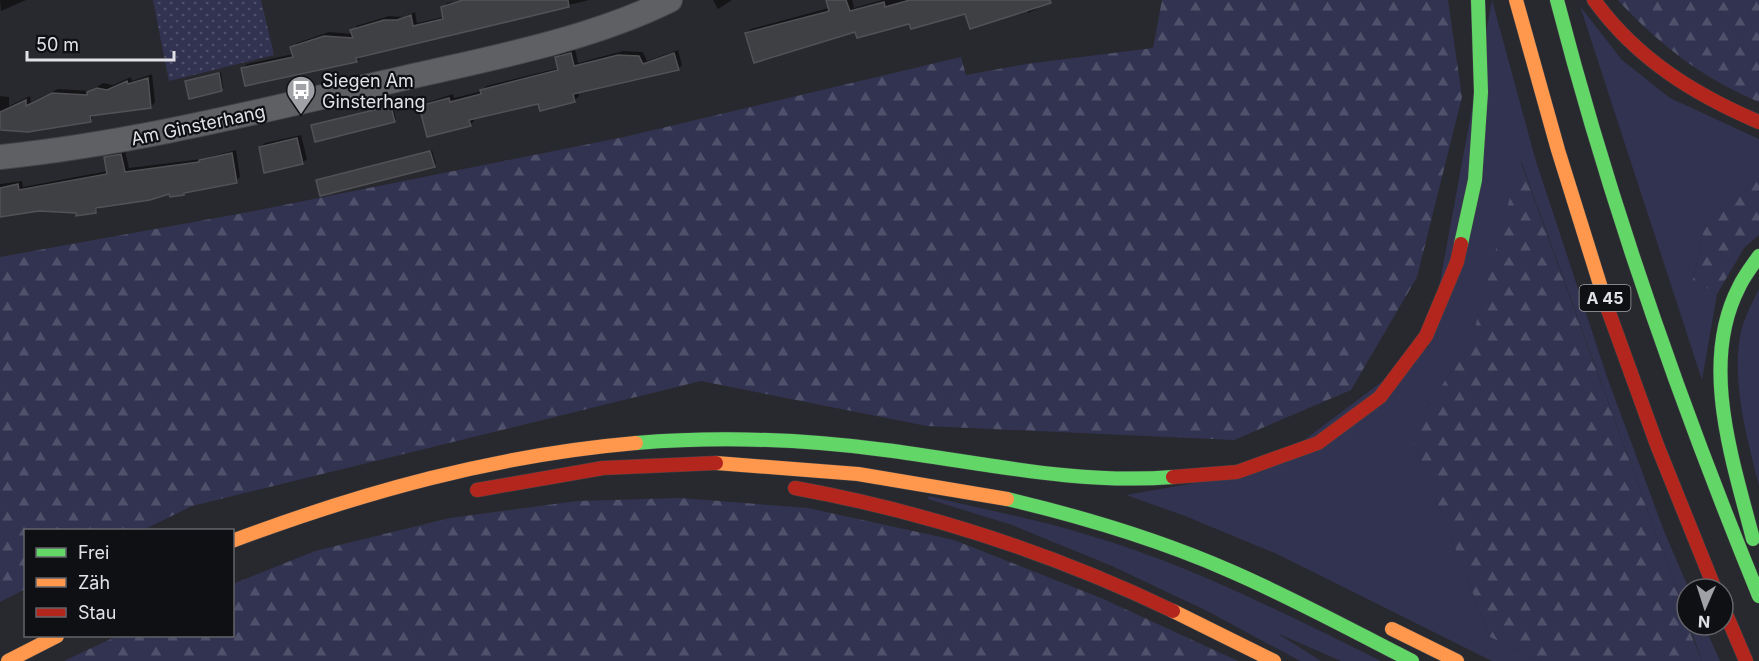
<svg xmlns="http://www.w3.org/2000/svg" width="1759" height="661" font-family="Inter,sans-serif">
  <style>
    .grass { fill: #323351 }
    .forest { fill: url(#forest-firs) }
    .park { fill: url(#park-dots) }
    .shadow { fill: #0007 }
    .building { fill: #3f4044; stroke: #515156; stroke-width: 1.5 }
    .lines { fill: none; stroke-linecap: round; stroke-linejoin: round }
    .street-casing { stroke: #434448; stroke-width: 26 }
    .fast-casing { stroke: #434448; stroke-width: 15 }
    .slow-casing { stroke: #434448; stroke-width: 15 }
    .jam-casing { stroke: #434448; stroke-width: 15 }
    .street { stroke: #5f6064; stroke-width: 24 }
    .fast { stroke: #63d668; stroke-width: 14 }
    .slow { stroke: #ff974d; stroke-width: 14 }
    .jam { stroke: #b3261e; stroke-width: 14 }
    .labels { text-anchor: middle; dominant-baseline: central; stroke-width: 4.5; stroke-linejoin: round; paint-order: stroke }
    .shield { fill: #0f1014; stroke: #a2a3a8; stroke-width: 1.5 }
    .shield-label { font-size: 16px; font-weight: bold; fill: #e1e2e8 }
    .poi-label { font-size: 18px; fill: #e1e2e8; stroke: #0f1014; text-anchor: start }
    .street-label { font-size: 18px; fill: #e1e2e8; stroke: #0f1014 }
  </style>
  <defs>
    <pattern id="forest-firs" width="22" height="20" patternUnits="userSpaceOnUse" patternTransform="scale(1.5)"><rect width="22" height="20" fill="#323351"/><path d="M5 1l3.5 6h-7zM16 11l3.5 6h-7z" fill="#4f506a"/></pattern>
    <pattern id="park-dots" width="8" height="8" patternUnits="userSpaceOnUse" patternTransform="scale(1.5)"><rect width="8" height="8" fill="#323351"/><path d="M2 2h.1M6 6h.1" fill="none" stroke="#4f506a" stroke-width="1.8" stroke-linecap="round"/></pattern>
  </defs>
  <rect width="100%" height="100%" fill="#28292e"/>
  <path class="grass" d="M1492,0l43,158 72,219 57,154 25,58 -2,30 -166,-458 -51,185 -61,85 81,206 51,24h-49l-215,-107 -92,-38 -59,-21 137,-24 165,-124z
    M1580,6l42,54 48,38 89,41v39l-54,46 -12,56 24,14 -15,86z
    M1759,289v197c-12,-48 -27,-100 -19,-150 3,-16 12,-33 19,-47z
    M929,496c53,13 107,23 159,39 103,30 197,79 293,126h-40l-64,-28 44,28h-21l-91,-49 -97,-46 -100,-41 -84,-26z
    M1689,625h15l16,36h-18z"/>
  <path class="forest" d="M1162,0h286l14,97 -45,180 -66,113 -117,50 -307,-14 -226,-45 -509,125 -49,24h-117l-1,59 -25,13v-345l249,-45 375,-75 337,-80 5,18 60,-11 127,-16z
    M1618,0h141v102c-55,-23 -101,-58 -141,-102z
    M1520,160l167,459v6l15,36h-161l-51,-24 -81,-206 61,-85z
    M1759,178v57l-15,13 -27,46 -24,-14 12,-56z
    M680,498l128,10 146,32 147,58 137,63h-1174l53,-25h115l1,-52 82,-33 135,-33 127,-17z"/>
  <path class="park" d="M153,0h108l13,55 -105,26z"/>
  <path class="shadow" d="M0,0h26l-25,11z
    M465,0h124l-227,56 -5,5 -114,7 4,-4 46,-10 -1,-6 5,-5 32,-11 24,2 3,-8 33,-10 14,1 12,-5 2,11 27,-6 -2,-9 5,-5z
    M713,0h19l-14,9z
    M827,0h25l2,8 28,-8h163l-8,9 -9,4 -1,-4 -61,3 -110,18 -110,3 5,-4 78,-21z
    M575,49l3,14 45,-12 20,1 4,9 31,-11 4,15 -4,4 -100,23 1,4 -5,5 -35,1 -65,15v4l-4,4 -50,-18 5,-4 28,-9 1,4 28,-7 4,-5 73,-18 -3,-11 5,-4z
    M221,72l2,16 -2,2 -34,-9z
    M152,74l3,28 -4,5 -57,7 -4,7 -62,9 -28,1v-35l9,1v9l21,-10 1,6 27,-13 32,2 13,-8 10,2 18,-8 1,4z
    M393,105l3,14 -2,2 -82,5z
    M301,135l6,24 -5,4 -42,-16 5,-4z
    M236,150l4,27 -4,4 -66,11 -70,15 -4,5 -57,-3 -39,7v-32l22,-3 1,6 85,-16 -2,-13 4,-5 15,-2 4,17 73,-9z
    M432,150l4,14 -2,2 -116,14z"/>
  <path class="building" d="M463,0h105l1,7 -213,51 1,4 -112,24 -4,-18 52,-11 -3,-10 34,-11 29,2 -3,-8 34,-10h13l14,-5 2,11 30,-7 -2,-12z
    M826,0h20l4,11 34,-9 1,5 25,-7h140l1,3 -81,26 -5,-15 -54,15 -2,-5 -52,14 -2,-6 -101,31 -9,-30 81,-21 3,-1z
    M571,53l3,13 44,-11 21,1 4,8 31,-11 5,17 -106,24 2,8 -35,9 -2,-7 -69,16 2,6 -44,11 -8,-31 30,-8 1,4 31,-8 -1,-4 78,-20 -3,-13z
    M219,73l3,18 -33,8 -4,-18z
    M148,78l3,30 -61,8 1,6 -63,10 -28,-2v-18l26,-12v6l26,-13 35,2v-3l10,-4 10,2 20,-9 1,3z
    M391,106l4,16 -80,20 -4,-17z
    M297,138l6,26 -39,9 -5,-26z
    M430,151l5,16 -115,29 -4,-16z
    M232,153l5,30 -53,10v2l-14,2 -1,-3 -19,6 -54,8v5l-20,3v-3l-37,-2 -39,6v-29l18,-4 1,6 88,-16 -3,-17 17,-3 4,18 74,-10v-2z"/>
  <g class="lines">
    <g class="street-casing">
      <path id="street" d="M0,157c135,-14 264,-47 396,-77 90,-21 191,-39 274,-80"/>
    </g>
    <g class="fast-casing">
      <path id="fast" d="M1557,0c53,204 122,401 202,596
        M1461,244l14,-64 6,-88 -3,-92
        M636,443c84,-7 166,-4 249,7 95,12 191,35 288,27
        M1007,499c76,18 150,40 221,71 63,27 123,60 184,91
        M1753,539c-20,-78 -54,-175 -14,-252 5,-11 13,-21 20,-31"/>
    </g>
    <g class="slow-casing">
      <path id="slow" d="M1516,0l42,150 49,157
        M716,463l142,11 149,25
        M232,541c131,-49 264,-86 404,-98
        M1173,611l101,50
        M1392,629l65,32
        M8,661l49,-25"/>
    </g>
    <g class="jam-casing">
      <path id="jam" d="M1594,0c42,58 99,94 165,122
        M1607,307l50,138 58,144
        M1173,477l64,-5 81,-29 62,-46 46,-61 31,-74 4,-18
        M795,488c132,24 257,65 378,123
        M477,490l126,-22 113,-5
        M1723,607l23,54"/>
    </g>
    <use href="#street" class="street"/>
    <use href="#fast" class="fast"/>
    <use href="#slow" class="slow"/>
    <use href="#jam" class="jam"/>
  </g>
  <defs>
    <g id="bus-pin" transform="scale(1.5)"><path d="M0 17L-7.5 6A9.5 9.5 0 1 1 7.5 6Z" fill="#a0a1a7" stroke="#0f1014"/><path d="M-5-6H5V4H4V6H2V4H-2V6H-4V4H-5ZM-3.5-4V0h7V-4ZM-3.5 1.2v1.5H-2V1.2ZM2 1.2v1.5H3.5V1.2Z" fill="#fff"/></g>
  </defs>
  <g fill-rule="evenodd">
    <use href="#bus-pin" x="301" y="90"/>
  </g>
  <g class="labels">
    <rect class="shield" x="1579.5" y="285" width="51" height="26" rx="4.5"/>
    <g class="shield-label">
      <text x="1605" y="298">A 45</text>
    </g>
    <g class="poi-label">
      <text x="322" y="80">Siegen Am<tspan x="322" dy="21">Ginsterhang</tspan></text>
    </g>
    <g class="street-label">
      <text transform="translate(198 125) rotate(-12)">Am Ginsterhang</text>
    </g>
  </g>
  <rect x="24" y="529" width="210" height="108" fill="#0f1014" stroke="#636469" stroke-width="1.5"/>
  <rect x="36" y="548" width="30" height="9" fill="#63d668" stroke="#636469" stroke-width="1.5"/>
  <text x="78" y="559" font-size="18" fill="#e1e2e8">Frei</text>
  <rect x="36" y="578" width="30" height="9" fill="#ff974d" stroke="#636469" stroke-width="1.5"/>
  <text x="78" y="589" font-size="18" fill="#e1e2e8">Zäh</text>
  <rect x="36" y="608" width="30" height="9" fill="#b3261e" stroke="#636469" stroke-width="1.5"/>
  <text x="78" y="619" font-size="18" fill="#e1e2e8">Stau</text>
  <g transform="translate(1705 607) rotate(183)"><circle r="28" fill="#0f1014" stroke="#636469" stroke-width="1.5"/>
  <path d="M0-4.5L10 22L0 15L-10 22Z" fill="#a0a1a7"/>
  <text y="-9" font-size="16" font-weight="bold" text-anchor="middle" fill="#e1e2e8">N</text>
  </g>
  <path d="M27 51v9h147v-9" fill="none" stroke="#e1e2e8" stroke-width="3"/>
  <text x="36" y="51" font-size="18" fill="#e1e2e8" stroke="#0f1014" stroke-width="4.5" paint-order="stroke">50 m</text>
</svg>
